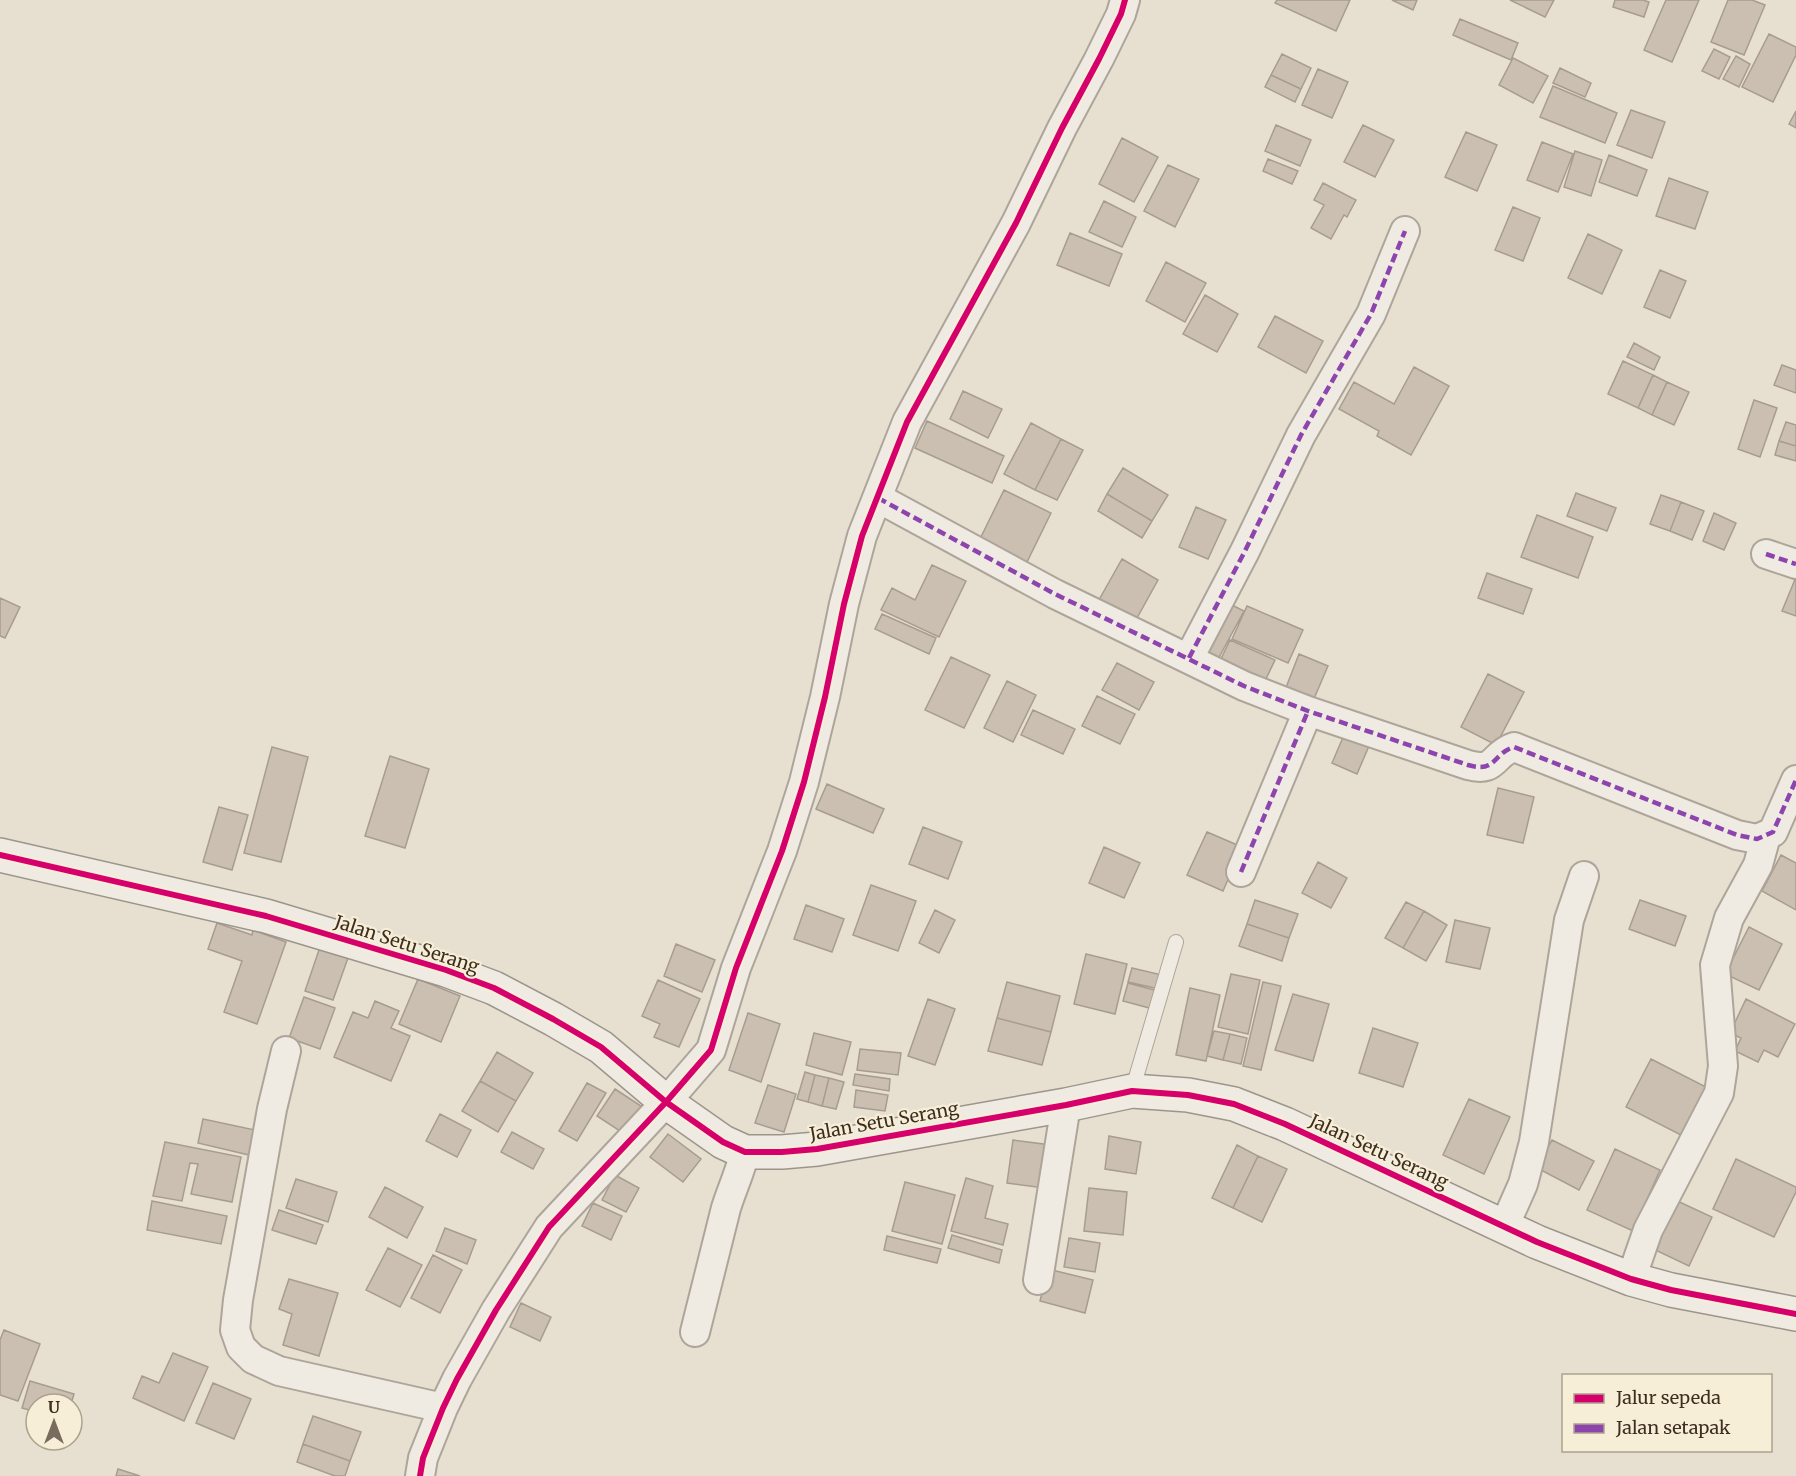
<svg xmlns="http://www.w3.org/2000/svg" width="1796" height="1476" font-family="Merriweather,serif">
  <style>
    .building { fill: #cbbfb2; stroke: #a89c90; stroke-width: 1.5 }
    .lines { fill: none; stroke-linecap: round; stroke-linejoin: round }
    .lane-casing { stroke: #ada599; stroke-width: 16 }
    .street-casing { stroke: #ada599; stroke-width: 32 }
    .secondary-casing { stroke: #9c958a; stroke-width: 36 }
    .lane { stroke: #efebe3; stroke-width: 14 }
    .street { stroke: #efebe3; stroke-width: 28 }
    .secondary { stroke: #efebe3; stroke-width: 33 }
    .quiet { stroke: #8e44ad; stroke-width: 4.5; stroke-dasharray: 9 4.5; stroke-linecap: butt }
    .cycleway-casing { stroke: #f7eed8; stroke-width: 10 }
    .cycleway { stroke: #d6006c; stroke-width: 6 }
    .labels { text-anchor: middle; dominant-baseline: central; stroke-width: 4.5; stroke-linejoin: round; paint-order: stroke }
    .street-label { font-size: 18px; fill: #3d2e20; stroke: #f7eed8 }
  </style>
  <rect width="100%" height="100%" fill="#e7e0d1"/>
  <path class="building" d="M1277,0h73l-14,31 -61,-28z
    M1392,0h25l-4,10z
    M1510,0h44l-9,17z
    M1615,0h28l6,2 -5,15 -31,-10z
    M1666,0h33l-27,62 -28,-12z
    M1728,0h24l13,5 -21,50 -33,-13z
    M1460,19l58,24 -7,17 -58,-25z
    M1769,34l27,13v8l-23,47 -31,-15z
    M1714,49l16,8 -11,22 -17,-8z
    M1282,54l29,14 -10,21 -30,-14z
    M1736,56l14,8 -11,23 -16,-8z
    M1513,58l35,18 -15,27 -34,-18z
    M1560,68l31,15 -6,14 -32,-14z
    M1318,69l30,13 -16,36 -30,-13z
    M1271,75l30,14 -6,13 -30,-15z
    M1553,86l64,27 -12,30 -65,-26z
    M1631,110l34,12 -13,36 -35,-13z
    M1796,111v17l-7,-4z
    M1276,125l35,15 -11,26 -35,-15z
    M1363,125l31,15 -19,37 -31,-15z
    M1466,132l31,13 -20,46 -32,-14z
    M1122,138l36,19 -24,45 -35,-18z
    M1542,142l31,12 -15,38 -31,-12z
    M1575,151l27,9 -11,36 -27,-9z
    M1609,155l38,15 -10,26 -38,-14z
    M1268,159l30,12 -6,13 -29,-13z
    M1168,165l31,14 -24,48 -31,-16z
    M1669,178l39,14 -13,37 -39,-13z
    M1323,183l33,17 -9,17 -3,-2 -13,24 -20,-11 13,-23 -10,-5z
    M1104,201l32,16 -14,30 -33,-15z
    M1513,207l27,11 -17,43 -28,-11z
    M1070,233l52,21 -13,32 -52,-21z
    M1588,234l34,16 -20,44 -34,-16z
    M1166,262l40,21 -21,39 -39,-21z
    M1660,270l26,11 -16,37 -26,-11z
    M1205,295l33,19 -21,38 -34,-18z
    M1275,316l48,25 -17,32 -48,-26z
    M1634,343l26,14 -6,13 -27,-13z
    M1623,361l30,14 -15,33 -30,-14z
    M1782,365l14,5v23l-22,-8z
    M1414,367l35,19 -38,69 -34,-19 2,-5 -40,-22 15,-27 40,22z
    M1653,375l14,7 -15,33 -14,-7z
    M1667,382l22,10 -15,33 -22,-10z
    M963,391l39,18 -14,29 -38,-19z
    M1754,400l23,8 -17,49 -22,-8z
    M927,421l77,35 -12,27 -77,-35z
    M1786,422l10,3v21l-17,-5z
    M1031,423l30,16 -26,51 -31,-16z
    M1061,439l22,11 -26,50 -22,-10z
    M1779,441l17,5v15l-21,-6z
    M1123,468l45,27 -16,26 -45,-27z
    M1004,490l47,23 -25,51 -47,-23z
    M1576,493l40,15 -9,23 -40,-15z
    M1107,494l45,27 -10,17 -44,-27z
    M1661,495l20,7 -11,29 -20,-7z
    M1681,502l23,9 -12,29 -22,-9z
    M1196,507l30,13 -18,39 -29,-12z
    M1714,513l22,10 -12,27 -21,-9z
    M1537,515l56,22 -15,41 -57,-21z
    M1122,559l36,21 -26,47 -37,-20z
    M932,565l34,16 -27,56 -58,-27 11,-22 23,12z
    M1487,573l45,16 -9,25 -45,-16z
    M1796,577v39l-14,-5z
    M0,598l20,9 -15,31 -5,-2z
    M1226,602l18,9 -27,50 -18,-9z
    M1247,606l56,24 -15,33 -56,-24z
    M882,614l54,24 -7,16 -54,-25z
    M1230,640l45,20 -10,21 -45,-20z
    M1299,654l29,12 -15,35 -28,-11z
    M951,657l39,18 -26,53 -39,-18z
    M1117,663l37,19 -15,28 -37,-20z
    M1488,674l36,18 -28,53 -35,-18z
    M1007,681l29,14 -23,47 -29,-14z
    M1097,696l38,18 -15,30 -38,-18z
    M1033,710l42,19 -12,25 -42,-19z
    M1347,728l25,11 -15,35 -25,-11z
    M272,747l36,10 -27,105 -37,-9z
    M390,756l39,13 -24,79 -40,-12z
    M827,784l57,25 -11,24 -57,-24z
    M1498,788l36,9 -11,46 -36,-8z
    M219,807l29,8 -16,55 -29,-8z
    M923,827l39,15 -14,37 -39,-15z
    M1207,832l35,15 -19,44 -36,-16z
    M1104,847l36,16 -16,35 -35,-15z
    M1781,855l15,8v47l-34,-19z
    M1318,862l29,16 -16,30 -29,-15z
    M871,885l45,16 -18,50 -45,-16z
    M1255,900l43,14 -9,24 -42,-14z
    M1640,900l46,16 -11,30 -46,-17z
    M1406,902l18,9 -21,37 -18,-10z
    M806,905l38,14 -12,33 -38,-13z
    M935,910l20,10 -16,33 -20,-10z
    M1424,911l23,14 -21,36 -23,-13z
    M1455,920l35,8 -10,41 -34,-7z
    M217,923l35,12 1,-5 33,12 -29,82 -33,-12 18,-51 -34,-12z
    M1247,924l42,14 -7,23 -43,-15z
    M1749,927l33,17 -23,46 -34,-16z
    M676,944l39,16 -13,32 -38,-16z
    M320,947l28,11 -15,42 -28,-9z
    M1086,954l41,10 -12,50 -41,-10z
    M1132,968l30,7 -3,14 -31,-7z
    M1231,974l29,6 -12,54 -30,-7z
    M418,979l42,17 -19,46 -42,-18z
    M658,980l42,19 -21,48 -25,-10 6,-13 -18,-8z
    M1007,982l53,14 -9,36 -54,-14z
    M1263,982l18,4 -20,84 -18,-4z
    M1128,983l30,8 -5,18 -30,-8z
    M1190,988l30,7 -14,66 -30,-6z
    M1293,994l36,10 -16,57 -38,-11z
    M304,997l31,11 -15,41 -31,-11z
    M928,999l27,10 -20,56 -27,-9z
    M1746,999l49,25 -17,33 -14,-7 -6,12 -23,-11 6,-13 -11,-5z
    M375,1001l24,10 -8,17 19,8 -19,45 -57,-24 19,-45 15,6z
    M748,1013l32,11 -19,58 -32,-12z
    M997,1018l54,14 -9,33 -54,-14z
    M1373,1028l45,15 -15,44 -44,-14z
    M1214,1031l16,3 -7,26 -16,-4z
    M814,1033l37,9 -9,33 -36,-10z
    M1230,1034l17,4 -6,26 -18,-4z
    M860,1049l41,4 -3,22 -41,-5z
    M497,1052l36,21 -17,28 -36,-20z
    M1651,1059l55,28 -25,48 -55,-28z
    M805,1072l10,3 -7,27 -11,-3z
    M855,1074l35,5 -1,12 -36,-6z
    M815,1075l14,3 -7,28 -14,-4z
    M829,1078l15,4 -8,27 -14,-3z
    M480,1081l36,20 -18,31 -36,-21z
    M587,1083l19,10 -29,48 -18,-10z
    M768,1085l28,9 -12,38 -29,-9z
    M615,1089l29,19 -18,27 -29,-19z
    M856,1090l32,5 -3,16 -31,-4z
    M1469,1099l41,18 -26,57 -41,-19z
    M440,1114l31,16 -14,27 -31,-16z
    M203,1119l52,11 -6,25 -51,-12z
    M512,1132l32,17 -11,20 -32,-17z
    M668,1134l33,25 -18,23 -33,-25z
    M1109,1136l32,6 -5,32 -31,-5z
    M1013,1140l38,5 -7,43 -37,-5z
    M1552,1140l42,21 -15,29 -42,-22z
    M165,1142l76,15 -9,45 -41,-8 7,-30 -8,-1 -8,38 -29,-5z
    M1237,1145l21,11 -25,52 -21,-10z
    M1615,1149l45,21 -27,61 -46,-21z
    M1258,1156l29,13 -25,53 -29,-14z
    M1736,1159l60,28v5l-22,45 -61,-28z
    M615,1175l24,13 -13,24 -24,-12z
    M966,1178l27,8 -8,32 23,6 -5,21 -52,-14z
    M296,1179l41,13 -9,30 -42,-14z
    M905,1182l50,13 -13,49 -50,-13z
    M385,1187l38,20 -16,31 -38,-21z
    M1089,1188l38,4 -4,43 -39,-4z
    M1673,1199l39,18 -23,49 -38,-18z
    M152,1201l75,15 -6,28 -74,-14z
    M593,1203l29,13 -11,24 -29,-14z
    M279,1210l44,15 -7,19 -44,-14z
    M445,1228l31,12 -9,24 -31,-13z
    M952,1235l50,15 -3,13 -51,-15z
    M887,1236l54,13 -4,14 -53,-13z
    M1069,1238l31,5 -5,29 -31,-5z
    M388,1248l34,17 -22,42 -34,-17z
    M433,1255l29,15 -22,43 -29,-15z
    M1048,1269l45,11 -8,33 -45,-12z
    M289,1279l49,14 -19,63 -36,-11 9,-31 -13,-5z
    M521,1303l30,14 -11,24 -30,-14z
    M4,1330l36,14 -22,57 -18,-6v-55z
    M173,1353l35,14 -24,54 -51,-23 9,-22 17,7z
    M30,1381l44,13 -3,10h-35v8l-14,-4z
    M213,1383l38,16 -17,40 -38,-16z
    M313,1416l48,16 -11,29 -47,-17z
    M303,1444l47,17 -5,15h-10l-38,-14z
    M118,1469l22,7h-24z"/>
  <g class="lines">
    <g class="lane-casing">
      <path id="lane" d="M1132,1091l44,-149"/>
    </g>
    <g class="street-casing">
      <path id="street" d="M878,498l177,96 189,92 64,25 160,54c29,8 24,-11 46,-18l223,88 20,4 16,-7 23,-52
        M1766,554l30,10
        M1189,658l56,-107 56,-116 70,-121 34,-83
        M1241,872l67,-161
        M286,1051l-14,58 -34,191 -3,30 6,17 12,12 26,12 164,37
        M1504,1227l19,-43 11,-42 35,-222 15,-44
        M1631,1279l17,-49 71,-137 4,-27 -8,-101 14,-47 29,-53 8,-29
        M1038,1280l28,-175
        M695,1332l31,-124c6,-19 14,-36 19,-56
        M420,1476l3,-18 20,-50 14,-29 39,-69 53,-83 117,-125 45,-52 25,-82 46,-117 22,-69 21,-85 19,-93 18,-68 45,-114 109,-199 46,-95 37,-69 22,-45 4,-14"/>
    </g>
    <g class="secondary-casing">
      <path id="secondary" d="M0,855l266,61 180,54 48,18 59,31 48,28 65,55 57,40 22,10h37l35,-3 249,-44 66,-14 56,4 46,9 51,20 252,118 94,37 40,11 125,24"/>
    </g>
    <use href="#lane" class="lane"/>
    <use href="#street" class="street"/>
    <use href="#secondary" class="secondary"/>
    <path class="quiet" d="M878,498l177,96 189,92 64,25 160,54c29,8 24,-11 46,-18l223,88 20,4 16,-7 23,-52
      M1766,554l30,10
      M1189,658l56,-107 56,-116 70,-121 34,-83
      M1241,872l67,-161"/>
    <g class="cycleway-casing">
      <path id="cycleway" d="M0,855l266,61 180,54 48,18 59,31 48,28 65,55 57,40 22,10h37l35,-3 249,-44 66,-14 56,4 46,9 51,20 252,118 94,37 40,11 125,24
        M420,1476l3,-18 20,-50 14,-29 39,-69 53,-83 117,-125 45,-52 25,-82 46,-117 22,-69 21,-85 19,-93 18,-68 45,-114 109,-199 46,-95 37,-69 22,-45 4,-14"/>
    </g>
    <use href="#cycleway" class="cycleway"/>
  </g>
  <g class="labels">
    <g class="street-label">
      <text transform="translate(407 944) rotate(18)">Jalan Setu Serang</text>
      <text transform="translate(884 1121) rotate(-10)">Jalan Setu Serang</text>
      <text transform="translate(1379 1151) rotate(25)">Jalan Setu Serang</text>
    </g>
  </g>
  <rect x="1562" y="1374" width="210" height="78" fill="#f7eed8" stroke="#ada18e" stroke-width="1.5"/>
  <rect x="1574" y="1394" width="30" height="9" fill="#d6006c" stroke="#ada18e" stroke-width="1.5"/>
  <text x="1616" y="1404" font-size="18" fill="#3d2e20">Jalur sepeda</text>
  <rect x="1574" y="1424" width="30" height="9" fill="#8e44ad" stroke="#ada18e" stroke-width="1.5"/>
  <text x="1616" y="1434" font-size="18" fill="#3d2e20">Jalan setapak</text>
  <g transform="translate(54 1422)"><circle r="28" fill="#f7eed8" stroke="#ada18e" stroke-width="1.5"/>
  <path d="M0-4.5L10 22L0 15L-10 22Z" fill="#786c5e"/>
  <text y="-9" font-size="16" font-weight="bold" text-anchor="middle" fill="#3d2e20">U</text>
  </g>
</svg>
